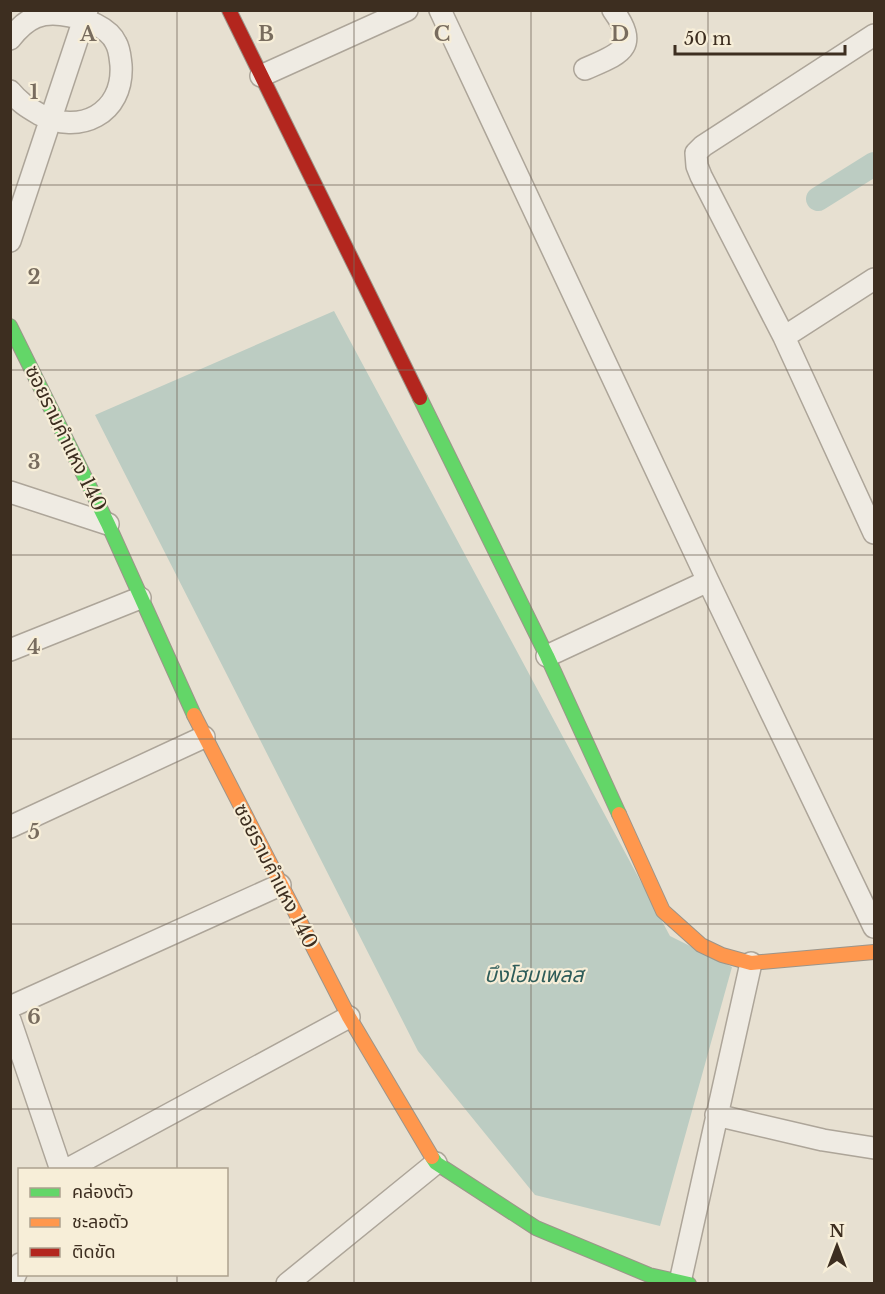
<svg xmlns="http://www.w3.org/2000/svg" width="885" height="1294" font-family="'Libre Baskerville','Noto Sans Thai',serif">
  <style>
    .water { fill: #bcccc2 }
    .lines { fill: none; stroke-linecap: round; stroke-linejoin: round }
    .canal { stroke: #bcccc2; stroke-width: 24 }
    .street-casing { stroke: #ada599; stroke-width: 24 }
    .fast-casing { stroke: #9c958a; stroke-width: 16 }
    .slow-casing { stroke: #9c958a; stroke-width: 16 }
    .jam-casing { stroke: #9c958a; stroke-width: 16 }
    .street { stroke: #efebe3; stroke-width: 21 }
    .fast { stroke: #63d668; stroke-width: 14 }
    .slow { stroke: #ff974d; stroke-width: 14 }
    .jam { stroke: #b3261e; stroke-width: 14 }
    .grid { fill: none; stroke: #786c5e; stroke-width: 1.5; stroke-opacity: 0.55 }
    .labels { text-anchor: middle; dominant-baseline: central; stroke-width: 4.5; stroke-linejoin: round; paint-order: stroke }
    .street-label { font-size: 20px; fill: #3d2e20; stroke: #f7eed8 }
    .water-label { font-size: 21px; font-style: italic; fill: #2f5d5a; stroke: #f7eed8 }
    .grid-label { font-size: 20px; text-anchor: middle; font-weight: bold; fill: #786c5e; stroke: #f7eed8; stroke-width: 4.5; stroke-linejoin: round; paint-order: stroke }
  </style>
  <rect width="100%" height="100%" fill="#e7e0d1"/>
  <path class="water" d="M334,311l336,625 62,31 -72,259 -125,-31 -117,-144 -323,-636z"/>
  <g class="lines">
    <path class="canal" d="M818,199l56,-35"/>
    <g class="street-casing">
      <path id="street" d="M440,10l268,571 166,346
        M874,35l-171,111 -7,7 1,13 4,10 83,161 90,196
        M10,39c17,-22 32,-29 60,-23 15,3 39,11 46,27 4,7 4,15 5,22 3,49 -42,71 -82,49 -12,-7 -20,-12 -29,-23
        M585,69c34,-15 56,-20 28,-59
        M261,76l146,-66
        M10,241l77,-231
        M784,337l90,-58
        M10,492l98,32
        M10,650l130,-52
        M547,656l161,-75
        M10,827l194,-90
        M10,1007l270,-122
        M10,1020l51,150
        M716,1115l107,25 51,8
        M66,1170l283,-153
        M13,1280l7,-16
        M680,1282l71,-319
        M287,1284l149,-121"/>
    </g>
    <g class="fast-casing">
      <path id="fast" d="M10,326l98,198 86,191
        M420,398l127,258 72,158
        M432,1157l4,6 100,65 113,47 40,9"/>
    </g>
    <g class="slow-casing">
      <path id="slow" d="M194,715l155,302 83,140
        M619,814l44,97 38,34 21,10 29,8 123,-11"/>
    </g>
    <g class="jam-casing">
      <path id="jam" d="M229,10l191,388"/>
    </g>
    <use href="#street" class="street"/>
    <use href="#fast" class="fast"/>
    <use href="#slow" class="slow"/>
    <use href="#jam" class="jam"/>
  </g>
  <path class="grid" d="M177,10v1160M354,10v1274M531,10v1274M708,10v1274M10,185h864M10,370h864M10,555h864M10,739h864M10,924h864M10,1109h864M177,1274v10"/>
  <g class="labels">
    <g class="street-label">
      <text transform="translate(66 438) rotate(64)">ซอยรามคำแหง 140</text>
      <text transform="translate(276 876) rotate(63)">ซอยรามคำแหง 140</text>
    </g>
    <g class="water-label">
      <text x="534" y="975">บึงโฮมเพลส</text>
    </g>
  </g>
  <g class="grid-label">
    <text x="88" y="41">A</text>
    <text x="266" y="41">B</text>
    <text x="442" y="41">C</text>
    <text x="620" y="41">D</text>
    <text x="34" y="99">1</text>
    <text x="34" y="284">2</text>
    <text x="34" y="469">3</text>
    <text x="34" y="654">4</text>
    <text x="34" y="839">5</text>
    <text x="34" y="1024">6</text>
  </g>
  <rect width="885" height="1294" fill="none" stroke="#3d2e20" stroke-width="24"/>
  <rect x="18" y="1168" width="210" height="108" fill="#f7eed8" stroke="#ada18e" stroke-width="1.5"/>
  <rect x="30" y="1188" width="30" height="9" fill="#63d668" stroke="#ada18e" stroke-width="1.5"/>
  <text x="72" y="1198" font-size="18" fill="#3d2e20">คล่องตัว</text>
  <rect x="30" y="1218" width="30" height="9" fill="#ff974d" stroke="#ada18e" stroke-width="1.5"/>
  <text x="72" y="1228" font-size="18" fill="#3d2e20">ชะลอตัว</text>
  <rect x="30" y="1248" width="30" height="9" fill="#b3261e" stroke="#ada18e" stroke-width="1.5"/>
  <text x="72" y="1258" font-size="18" fill="#3d2e20">ติดขัด</text>
  <g transform="translate(837 1246)" stroke="#f7eed8" stroke-width="4.5" paint-order="stroke">
  <path d="M0-4.5L10 22L0 15L-10 22Z" fill="#3d2e20"/>
  <text y="-9" font-size="16" font-weight="bold" text-anchor="middle" fill="#3d2e20">N</text>
  </g>
  <path d="M675 45v9h170v-9" fill="none" stroke="#3d2e20" stroke-width="3"/>
  <text x="684" y="45" font-size="18" fill="#3d2e20" stroke="#f7eed8" stroke-width="4.5" paint-order="stroke">50 m</text>
</svg>
